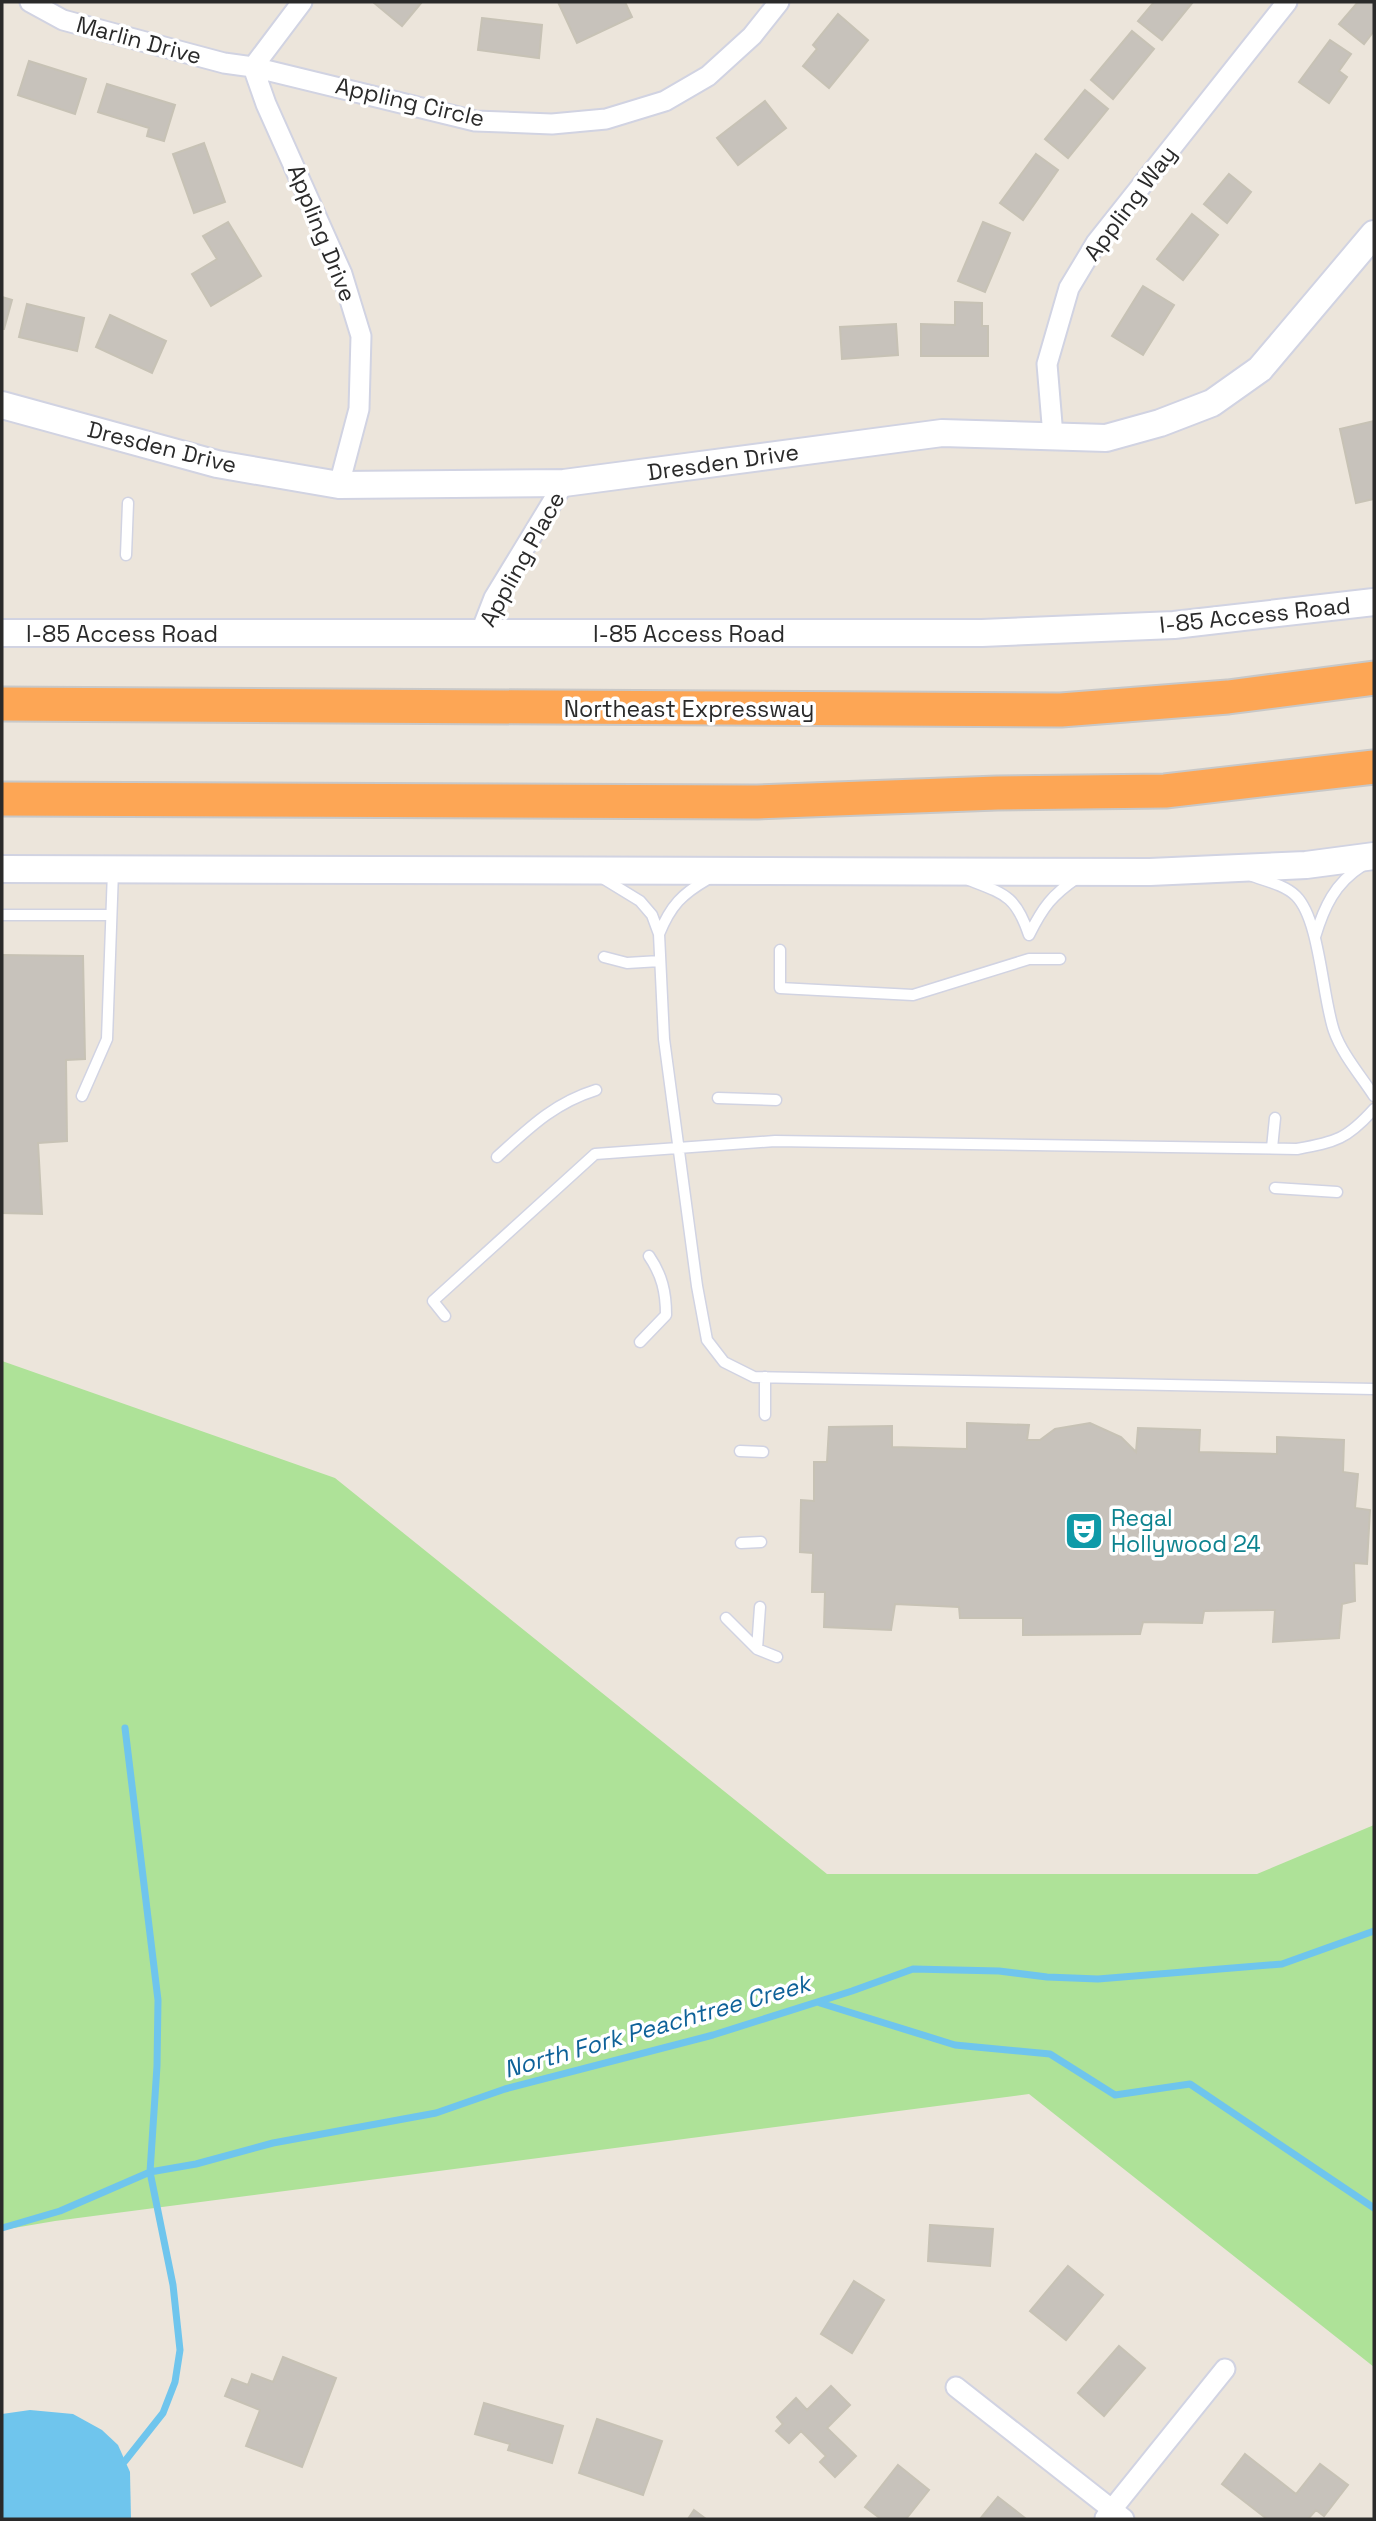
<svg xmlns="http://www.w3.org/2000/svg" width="1376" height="2521" font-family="'Space Grotesk',sans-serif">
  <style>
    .green { fill: #aee298 }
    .water { fill: #6fc5ed }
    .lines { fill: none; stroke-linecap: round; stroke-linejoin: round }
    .stream { stroke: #6fc5ed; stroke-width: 7 }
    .building { fill: #c7c2bb; stroke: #c7c2b5; stroke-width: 2 }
    .lane-casing { stroke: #d1d3e2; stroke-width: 13 }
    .street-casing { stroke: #d1d3e2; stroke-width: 23 }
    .secondary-casing { stroke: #d1d3e2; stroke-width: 30 }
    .highway-casing { stroke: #c8c8c8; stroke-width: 37 }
    .lane { stroke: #fff; stroke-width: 10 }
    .street { stroke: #fff; stroke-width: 19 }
    .secondary { stroke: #fff; stroke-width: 26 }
    .highway { stroke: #fda655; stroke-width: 33 }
    .labels { text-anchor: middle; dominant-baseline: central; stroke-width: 7; stroke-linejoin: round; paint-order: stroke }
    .street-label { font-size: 23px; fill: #2a2a2a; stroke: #fff }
    .culture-label { font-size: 23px; fill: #0d838f; stroke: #fff; text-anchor: start }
    .water-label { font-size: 24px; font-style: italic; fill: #0e6299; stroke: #fff }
  </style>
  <rect width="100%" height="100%" fill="#ece5db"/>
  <path class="green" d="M2,1361l333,117 492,396h430l117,-49v542l-345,-273 -974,127 -53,9z"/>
  <path class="water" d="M30,2410l43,4 29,16 16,15 12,27 1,47h-129v-105z"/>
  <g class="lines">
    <path class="stream" d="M820,2003l135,42 95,9 65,41 75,-11 184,124
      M2,2228l58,-17 90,-39 46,-8 77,-21 163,-30 69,-24 208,-54 139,-44 61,-22 86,2 48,6 51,2 184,-15 92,-33
      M125,2461l38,-48 12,-31 5,-32 -7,-65 -23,-113 7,-106 1,-66 -33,-272"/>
  </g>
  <path class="building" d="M373,2h49l-20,24z
    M558,2h67l7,15 -55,26z
    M1154,2h39l-31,38 -24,-19z
    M1358,2h16v29l-10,13 -25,-20z
    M838,14l30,26 -39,48 -26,-22 14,-17 -4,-4z
    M482,18l60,7 -3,33 -61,-8z
    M1132,31l22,18 -41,50 -22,-19z
    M1330,40l21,14 -12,17 8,6 -18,26 -30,-21z
    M29,61l57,18 -11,35 -57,-19z
    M107,84l68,21 -11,36 -17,-5 2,-8 -51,-16z
    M1085,90l23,19 -40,49 -23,-19z
    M765,101l21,27 -48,37 -21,-27z
    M204,143l21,59 -31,11 -21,-59z
    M1036,154l22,16 -35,50 -23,-17z
    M1229,174l22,18 -24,31 -23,-19z
    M1192,214l26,21 -35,45 -26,-21z
    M228,222l33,54 -50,30 -19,-32 25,-15 -14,-23z
    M983,222l27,11 -25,59 -27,-11z
    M1143,286l31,19 -31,50 -31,-19z
    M2,297l10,3 -8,29h-2z
    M955,302l27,1v23h6v30h-67v-32l34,1z
    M27,304l57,14 -7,33 -58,-14z
    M110,315l56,26 -14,32 -56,-26z
    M896,324l2,31 -56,4 -2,-32z
    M1374,421v78l-18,4 -16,-74z
    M2,955l81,1 2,103 -19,1 1,81 -29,2 4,71 -40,-1z
    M967,1423l62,2 -2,15h13l15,-11 35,-6 31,14 15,15 2,-24 62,2 -1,22 78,2v-17l67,3 -1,32 15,2 -3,34 15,2 -3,54 -13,-1 1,38 -13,3 -3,34 -66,4 2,-32 -71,1 -2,12 -59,-1 -3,12 -117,1v-17h-63l-1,-11 -64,-3 -4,26 -67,-3 1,-35h-13l1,-39 -13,-1 1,-52 13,1v-39h13l2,-35 63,-1v21l75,2z
    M930,2225l63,4 -3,37 -62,-5z
    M1068,2266l35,29 -37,45 -36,-29z
    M854,2281l30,19 -32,53 -31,-19z
    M1119,2346l26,22 -41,48 -26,-23z
    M283,2357l53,21 -34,89 -56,-21 14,-36 -35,-14 7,-17 16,6 4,-11 21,8z
    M831,2386l19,19 -23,23 29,28 -21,21 -15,-15 6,-6 -25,-25 -12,12 -13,-12 7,-7 -6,-7 19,-19 11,12z
    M484,2403l79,23 -11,37 -44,-13 2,-6 -35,-10z
    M597,2419l65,22 -19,54 -64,-22z
    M1245,2454l51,40 24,-30 28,21 -24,31 -8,-6 -8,9h-41l-45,-35z
    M898,2465l31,25 -23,29h-25l-16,-12z
    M998,2497l27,21 -1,1h-44z
    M694,2510l12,9h-18z"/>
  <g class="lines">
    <g class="lane-casing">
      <path id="lane" d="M126,555l2,-52
        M1252,876c14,5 33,9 44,20 24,24 26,100 38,135 8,23 27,45 40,65
        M604,879l36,22 12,14 7,19 5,105 33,247 10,54 17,22 30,15 620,12
        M969,880c36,14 47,16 60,55
        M2,915h109
        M659,934c12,-29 23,-40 49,-55
        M1029,935c14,-28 23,-40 48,-57
        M1315,937c9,-30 20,-54 47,-71
        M780,950v38l133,7 116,-36h31
        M604,957l23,6 33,-2
        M82,1096l25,-57 6,-168
        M718,1098l58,2
        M1272,1148l3,-30
        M497,1157c32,-29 57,-54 99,-67
        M1275,1188l62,4
        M445,1316l-12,-15 162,-147 180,-13 522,8c39,-7 50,-10 77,-40
        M640,1342l26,-27c0,-23 -4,-40 -17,-59
        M765,1415v-38
        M740,1451l23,1
        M741,1543l20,-1
        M726,1618l31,31 20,8
        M757,1649l3,-42"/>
    </g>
    <g class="street-casing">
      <path id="street" d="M30,2l33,18 161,43 29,4 222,54 77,3 54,-5 59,-18 43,-25 44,-40 27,-34
        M302,2l-49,65 13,37 76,170 19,62 -2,73 -20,76
        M1053,436l-6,-72 22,-76 27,-45 191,-241
        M480,634l14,-36 70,-115
        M956,2387l168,132
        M1105,2518l120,-149"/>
    </g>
    <g class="secondary-casing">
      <path id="secondary" d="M2,405l215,59 122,21 225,-2 378,-50 164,5 54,-15 52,-20 48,-34 114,-135
        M2,633h980l192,-8 200,-23
        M2,869l1148,3 156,-7 68,-9"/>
    </g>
    <g class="highway-casing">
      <path id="highway" d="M2,704l1059,6 167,-13 146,-19
        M2,799l755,3 240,-9 168,-2 209,-24"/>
    </g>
    <use href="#lane" class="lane"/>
    <use href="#street" class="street"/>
    <use href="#secondary" class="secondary"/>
    <use href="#highway" class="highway"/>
  </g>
  <defs>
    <g id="theatre-square" transform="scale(2.0125)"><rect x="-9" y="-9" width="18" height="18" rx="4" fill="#0f9aa8" stroke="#fff"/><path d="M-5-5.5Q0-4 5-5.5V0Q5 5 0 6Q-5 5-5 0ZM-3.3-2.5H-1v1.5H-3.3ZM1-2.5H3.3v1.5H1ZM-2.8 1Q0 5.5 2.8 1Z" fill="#fff"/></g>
  </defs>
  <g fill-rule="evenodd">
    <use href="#theatre-square" x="1084" y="1531"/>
  </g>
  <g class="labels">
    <g class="street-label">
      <text transform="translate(139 40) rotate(15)">Marlin Drive</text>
      <text transform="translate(410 102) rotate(13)">Appling Circle</text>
      <text transform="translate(1130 203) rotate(-53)">Appling Way</text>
      <text transform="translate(322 233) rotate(68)">Appling Drive</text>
      <text transform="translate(162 447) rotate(14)">Dresden Drive</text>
      <text transform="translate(723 462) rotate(-8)">Dresden Drive</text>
      <text transform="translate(522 559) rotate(-61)">Appling Place</text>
      <text transform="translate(1255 615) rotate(-6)">I-85 Access Road</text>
      <text x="122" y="634">I-85 Access Road</text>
      <text x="689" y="634">I-85 Access Road</text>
      <text x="689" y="709">Northeast Expressway</text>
    </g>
    <g class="culture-label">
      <text x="1111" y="1518">Regal<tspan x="1111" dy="26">Hollywood 24</tspan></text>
    </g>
    <g class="water-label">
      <text transform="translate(657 2026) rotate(-16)">North Fork Peachtree Creek</text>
    </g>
  </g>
  <rect width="1376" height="2521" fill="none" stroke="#2a2a2a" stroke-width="7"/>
</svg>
